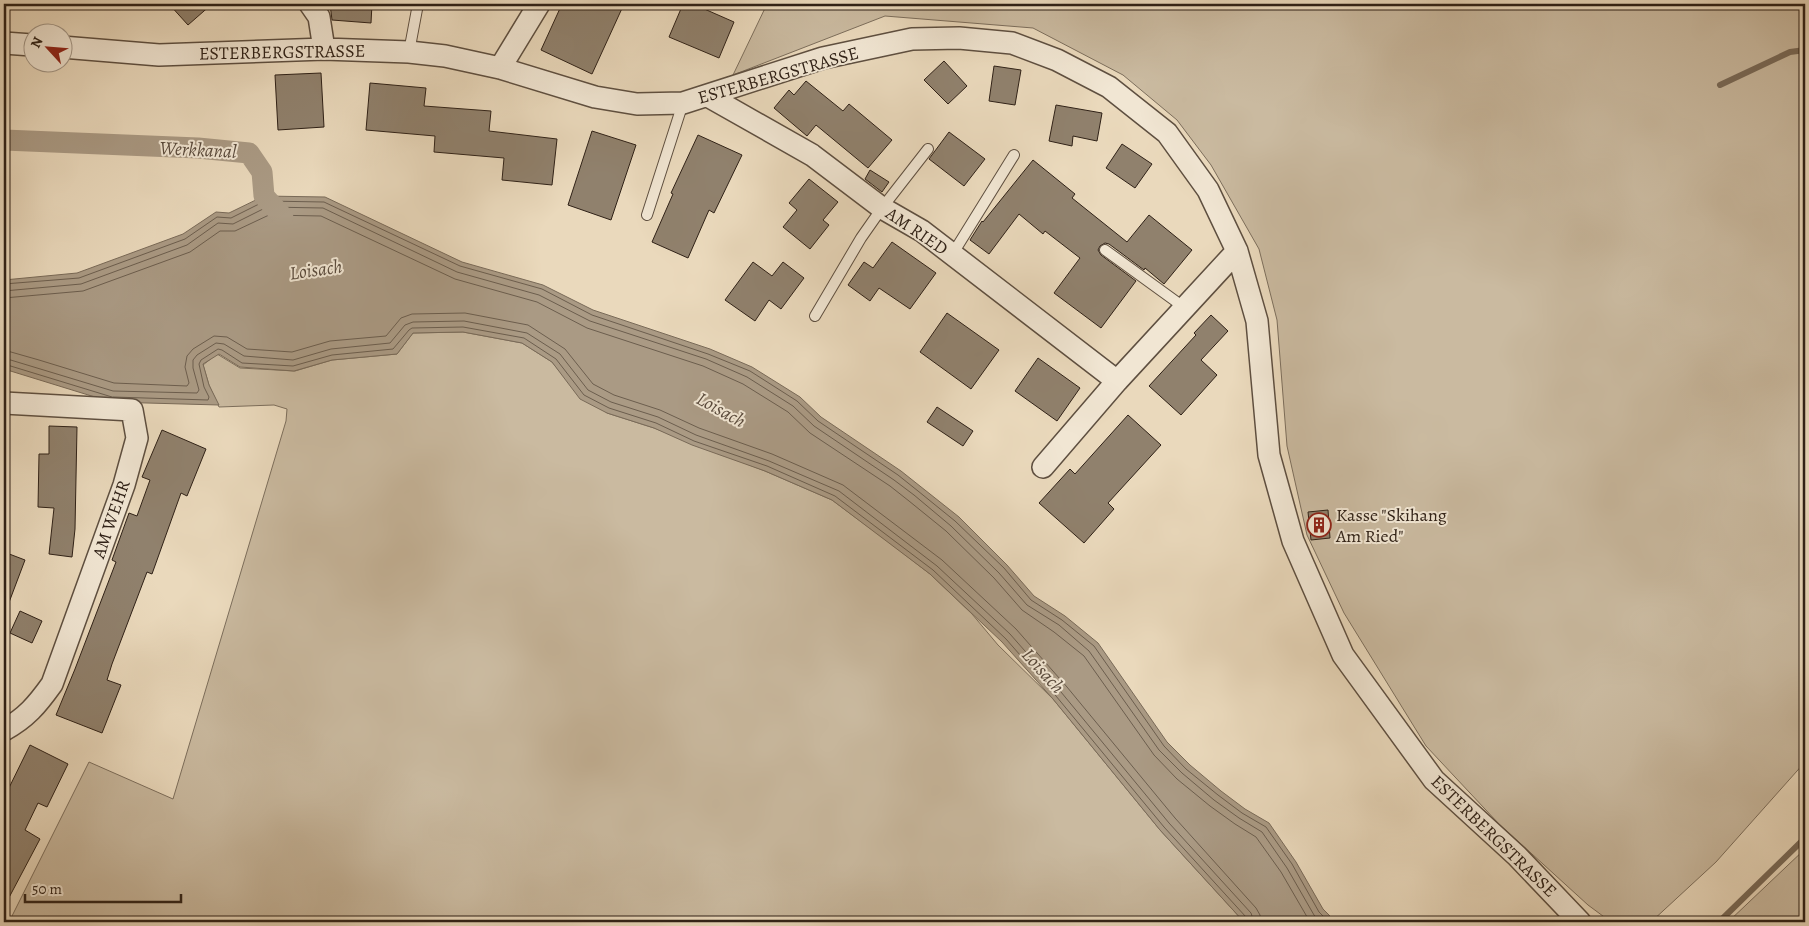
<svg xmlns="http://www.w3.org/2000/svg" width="1809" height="926" font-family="Alegreya,serif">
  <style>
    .green { fill: #cabaa0; stroke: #7c6e5c }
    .water { fill: #aa9a84; stroke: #796a58 }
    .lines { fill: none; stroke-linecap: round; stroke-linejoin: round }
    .shore { stroke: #6c5e4e; stroke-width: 1 }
    .stream { stroke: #796a58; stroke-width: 6 }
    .canal { stroke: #aa9a84; stroke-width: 21 }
    .building { fill: #90816d; stroke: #2f2117 }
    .service-casing { stroke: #5e4f40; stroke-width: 12 }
    .minor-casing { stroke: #5e4f40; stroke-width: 24 }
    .service { stroke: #f1e6d3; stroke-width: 10 }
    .minor { stroke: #f1e6d3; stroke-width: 21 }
    .labels { text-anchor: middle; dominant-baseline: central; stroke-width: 4; stroke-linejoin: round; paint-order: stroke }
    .street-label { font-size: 18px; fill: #2f2117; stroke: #f1e6d3 }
    .poi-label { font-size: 18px; fill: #2f2117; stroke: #f1e6d3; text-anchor: start }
    .water-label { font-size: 19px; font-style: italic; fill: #5a4b3d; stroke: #f1e6d3 }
  </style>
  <rect width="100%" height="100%" fill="#ead9bc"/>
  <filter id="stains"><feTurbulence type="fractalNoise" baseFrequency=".004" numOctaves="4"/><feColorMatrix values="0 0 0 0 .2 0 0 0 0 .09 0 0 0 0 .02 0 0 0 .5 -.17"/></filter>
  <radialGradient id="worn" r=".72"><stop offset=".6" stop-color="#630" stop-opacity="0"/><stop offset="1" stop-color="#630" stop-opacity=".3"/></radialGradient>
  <path class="green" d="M767,4h1038v758l-89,100 -65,60h-40l-23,-17 -89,-81 -73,-78 -82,-133 -37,-78 -20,-89 -10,-126 -18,-71 -48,-84 -34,-45 -54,-45 -90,-47 -148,-12 -152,59z
    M463,332l59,11 30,19 13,16 42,35 47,15 111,43 67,29 54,40 44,34 42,40 26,31 55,54 107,131 84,92h-1235l80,-160 84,37 113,-378 1,-12 -13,-4 -55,2 -10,-22 -6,-20 14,-11 23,14 55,3 37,-11 65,-6 16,-21z
    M1805,849v73h-77z"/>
  <path class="water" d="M264,196l61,1 137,65 81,23 50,25 117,39 42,18 48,30 21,20 80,54 58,46 48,48 27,31 31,20 33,27 69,99 23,23 31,26 24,18 24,14 27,39 27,47 13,13h-92l-84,-92 -107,-131 -51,-57 -72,-68 -98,-74 -67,-29 -73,-26 -38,-17 -47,-15 -27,-14 -28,-37 -30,-19 -59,-11 -50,1 -16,21 -65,6 -38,11 -54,-4 -21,-13 -16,10 6,21 10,20 -108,-3 -107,-33v-89l73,-7 106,-39 33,-22 13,1z"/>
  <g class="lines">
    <path class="shore" d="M4,284l75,-6 106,-39 32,-22 14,1 34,-17 59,1 136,64 82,23 50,26 116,39 42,17 47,30 21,20 80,54 20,16 37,30 49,47 27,32 31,20 32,26 70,100 22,23 32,26 24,18 24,14 26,37 27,48 10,10
      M4,291l77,-7 106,-39 31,-22 15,1 34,-17 56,1 134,64 82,23 51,26 116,38 41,18 46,29 21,20 80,54 20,15 37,31 48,47 28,32 32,20 30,26 70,99 23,23 32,27 25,18 23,14 25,36 27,47 6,7
      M4,298l79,-7 107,-39 30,-21h15l34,-16 52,1 134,63 82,23 50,26 116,38 40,18 45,28 22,21 80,53 19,15 37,30 48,47 28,32 32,22 30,24 70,99 23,24 33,27 25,18 21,13 25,35 29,50
      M4,350l35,10 75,23 73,3 2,-3 -4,-16 2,-11 6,-7 21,-13 13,1 20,12 45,3 38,-11 56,-5 15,-18 11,-4 53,-1 63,12 37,24 28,35 21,11 46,15 39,18 73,26 71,31 99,75 74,69 51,58 108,131 81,90 4,7 1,7
      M4,358l109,33 84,2 2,-3 -6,-22v-8l4,-5 19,-12 8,1 20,12 49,4 38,-11 59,-6 15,-18 8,-3 51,-1 63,12 33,21 28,36 23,12 47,15 38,18 73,26 70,30 98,75 73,68 51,58 108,131 82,90 3,9
      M4,364l108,33
      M113,397l95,3 1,-3 -5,-10 -5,-23 2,-4 17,-11 4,1 20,13 51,3 39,-11 61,-6 16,-19 3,-2 51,-1 61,11 32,21 28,36 25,13 47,15 38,18 73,25 68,30 98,74 73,69 50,57 108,131 82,90 1,5"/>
    <path class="stream" d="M1720,85l70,-33 15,-2
      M1719,922l86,-84"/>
    <path class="canal" d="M4,140l194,8 51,5 13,19 2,24 19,21"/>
  </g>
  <path class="building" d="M169,4h43l-24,21z
    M330,4h42l-1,19 -39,-3z
    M562,4h62l-32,70 -51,-24z
    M683,4h10l41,18 -15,36 -50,-21z
    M944,61l23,25 -19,18 -24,-24z
    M994,66l27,4 -6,35 -26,-4z
    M321,73l3,54 -46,3 -3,-55z
    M806,81l37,30 6,-7 43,36 -24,28 -52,-43 -9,11 -33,-28 15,-18 5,5z
    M370,83l56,5 -2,18 67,5 -2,20 68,8 -5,46 -50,-5 2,-22 -70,-6 1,-16 -69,-6z
    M1056,105l46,8 -5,28 -24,-5 -1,10 -23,-5z
    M592,131l44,14 -25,75 -43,-15z
    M949,132l36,27 -21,27 -35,-27z
    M698,135l44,20 -28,58 -5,-3 -21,48 -36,-16 21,-48 -2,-1z
    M1122,144l30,20 -17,24 -29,-20z
    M1033,160l42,34 -3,4 55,44 22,-27 43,35 -28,34 -19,-16 -1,2 -35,-26 -4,-1 -5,3 -2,4 3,5 35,26 -35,47 -47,-35 26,-35 -35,-27 -2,3 -24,-20 -30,40 -19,-14 12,-19 1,1z
    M870,170l19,12 -7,10 -17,-13z
    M809,179l29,23 -15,18 6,5 -19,24 -27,-22 14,-17 -8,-7z
    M892,242l44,31 -26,36 -31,-21 -9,13 -22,-16 16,-23 9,6z
    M753,262l19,14 11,-14 21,16 -23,31 -12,-9 -14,21 -30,-21z
    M947,313l52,37 -28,39 -51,-37z
    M1211,315l17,16 -27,29 16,15 -36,40 -32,-29 47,-51 -2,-2z
    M1038,358l42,30 -23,33 -42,-30z
    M937,407l36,24 -10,15 -36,-24z
    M1128,415l33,30 -53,58 6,6 -30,34 -45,-40 31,-34 5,5z
    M49,426l28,1 -2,102 -3,28 -23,-3 5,-46 -16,-1 1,-53h10z
    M162,430l44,19 -19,47 -6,-3 -29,81 -5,-2 -35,92 -5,16 14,5 -19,48 -46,-18 19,-46 41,-107 -4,-2 17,-47 8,3 13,-36 -8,-3z
    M1328,510l2,28 -19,2 -3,-28z
    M4,552l21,8 -20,53h-1z
    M20,611l22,10 -10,22 -22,-10z
    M30,745l38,19 -21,43 -9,-4 -13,27 15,9 -36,68v-109z"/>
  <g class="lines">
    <g class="service-casing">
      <path id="service" d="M409,52l9,-48
        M647,215l36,-112
        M1105,250l80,58
        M952,255l62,-100
        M815,316l46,-78 21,-30 46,-59"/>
    </g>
    <g class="minor-casing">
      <path id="minor" d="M310,4l9,13 5,32
        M4,43l28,2
        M62,47l97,8 165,-6 85,3 36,4 55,12 95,29 42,7 46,-1 140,-45 89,-19 47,-1 53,5 45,17 52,27 58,46 41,57 29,61 20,70 12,134 24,86 50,114 91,125 83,76 63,66
        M500,68l39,-64
        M708,96l104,59 70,53 40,23 195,150
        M4,403l128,7 5,28 -13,47 -72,199c-15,21 -26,34 -48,46
        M1043,467l74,-86 120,-130"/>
    </g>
    <use href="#service" class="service"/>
    <use href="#minor" class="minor"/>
  </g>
  <defs>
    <g id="building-ring" transform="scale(1.25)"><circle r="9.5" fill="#f1e6d3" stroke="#8f2418" stroke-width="1.5"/><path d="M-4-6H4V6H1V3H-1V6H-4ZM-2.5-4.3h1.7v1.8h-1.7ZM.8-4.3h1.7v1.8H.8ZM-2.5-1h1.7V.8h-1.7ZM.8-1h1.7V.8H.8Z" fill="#8f2418"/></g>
  </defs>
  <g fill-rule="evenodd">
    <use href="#building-ring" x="1319" y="525"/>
  </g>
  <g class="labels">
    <g class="street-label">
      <text transform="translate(282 52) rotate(-1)">ESTERBERGSTRASSE</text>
      <text transform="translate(778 75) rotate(-16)">ESTERBERGSTRASSE</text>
      <text transform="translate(917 231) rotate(34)">AM RIED</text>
      <text transform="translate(111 519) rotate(-71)">AM WEHR</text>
      <text transform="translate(1494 836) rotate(44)">ESTERBERGSTRASSE</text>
    </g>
    <g class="poi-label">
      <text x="1336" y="515">Kasse "Skihang<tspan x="1336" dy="21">Am Ried"</tspan></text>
    </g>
    <g class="water-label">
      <text transform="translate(198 150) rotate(3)">Werkkanal</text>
      <text transform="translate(316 270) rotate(-8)">Loisach</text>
      <text transform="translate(721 410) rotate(29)">Loisach</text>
      <text transform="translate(1043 671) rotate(48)">Loisach</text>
    </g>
  </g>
  <rect width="1809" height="926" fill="none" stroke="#ead9bc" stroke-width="20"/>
  <rect x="5" y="5" width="1799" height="916" fill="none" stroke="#2f2117" stroke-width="2.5"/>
  <rect x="10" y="10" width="1789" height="906" fill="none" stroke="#2f2117"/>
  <g transform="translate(48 48) rotate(296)"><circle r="24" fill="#f1e6d3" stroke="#a39788"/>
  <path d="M0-4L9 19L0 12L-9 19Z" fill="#8f2418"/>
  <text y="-8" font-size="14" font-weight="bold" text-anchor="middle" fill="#2f2117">N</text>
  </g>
  <path d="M25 894v8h156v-8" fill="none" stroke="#2f2117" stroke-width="2.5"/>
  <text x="32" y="894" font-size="15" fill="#2f2117" stroke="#f1e6d3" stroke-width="4" paint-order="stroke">50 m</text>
  <rect width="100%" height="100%" filter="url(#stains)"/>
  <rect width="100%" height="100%" fill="url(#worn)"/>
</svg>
